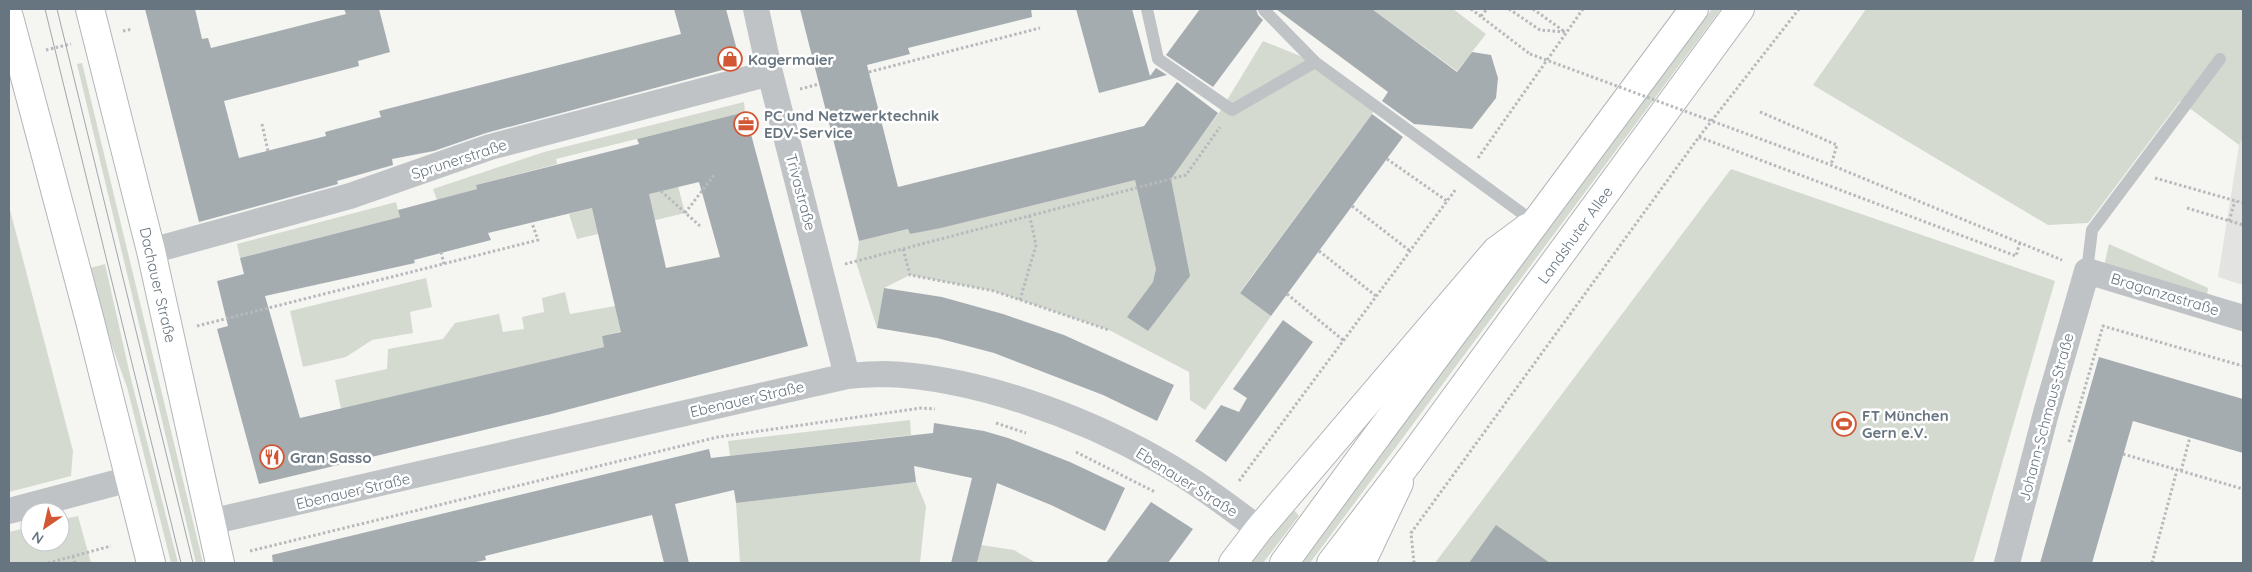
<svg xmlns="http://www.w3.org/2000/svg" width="2252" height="572" font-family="Quicksand,sans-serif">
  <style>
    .built { fill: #e3e4e2 }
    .green { fill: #d5dad1 }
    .building { fill: #a5acb0; fill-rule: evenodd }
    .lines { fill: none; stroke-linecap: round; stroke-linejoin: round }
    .secondary-casing { stroke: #b2b6ba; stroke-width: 30 }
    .primary-casing { stroke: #b0b5b8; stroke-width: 30 }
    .trunk-casing { stroke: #b0b4b7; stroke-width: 30 }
    .path { stroke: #b7babc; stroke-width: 3; stroke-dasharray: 2.5 2.5; stroke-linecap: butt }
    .service { stroke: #bfc3c6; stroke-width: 12 }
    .minor { stroke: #bfc3c6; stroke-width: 26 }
    .secondary { stroke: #fff; stroke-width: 28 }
    .primary { stroke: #fff; stroke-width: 28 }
    .trunk { stroke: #fff; stroke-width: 28 }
    .tram { stroke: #a1a6ab; stroke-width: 1 }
    .path-bridge { stroke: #b7babc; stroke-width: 3; stroke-dasharray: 2.5 2.5; stroke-linecap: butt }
    .labels { text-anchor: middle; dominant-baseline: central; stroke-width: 5; stroke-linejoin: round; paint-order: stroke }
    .poi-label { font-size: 15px; font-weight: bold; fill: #677580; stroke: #fff; text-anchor: start }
    .street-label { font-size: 15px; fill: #677580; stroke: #fff }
  </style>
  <rect width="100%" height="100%" fill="#f5f5f2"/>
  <path class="built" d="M2243,138v147l-25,-8 21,-132z"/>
  <path class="green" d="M1372,9h81l33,25 -29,37z
    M1712,9h9l-411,554h-10z
    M1866,9h377v129l-4,7 -59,-44 -92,122 -40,2 -235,-140z
    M1263,41l52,21 59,49 -134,181 31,24 -66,94 -15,-10 -1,-28 -80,-42 -115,-39 -84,-16 -26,13 -7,40 -21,-66 3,-21 49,-12 2,5 267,-65 44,-59z
    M82,63l121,500h-7l-119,-499z
    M744,102l1,10 -189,47 1,5 -81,21 1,4 -40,11 -4,-11 111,-37z
    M1731,169l324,112 -82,282h-538z
    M678,186l7,27 -108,26 -8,-25z
    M396,202l4,15 -160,41 -3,-14z
    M9,206l64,245 -2,25 -62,16z
    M2109,244l99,44 -1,7 -103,-29z
    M105,264l26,115 47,184h-7l-44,-176 -33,-90 -4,-29z
    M426,278l6,29 -22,5 3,21 -41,7 -26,17 -43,10 -13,-56z
    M565,292l5,22 45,-8 8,25 -21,5 2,11 -263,62 -6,-29 52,-11 1,-20 55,-10 12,-16 44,-9 4,18 21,-3 -2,-12 22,-5 -2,-14z
    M910,420l1,15 -181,21 -2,-15z
    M916,482l10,24 -6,57h-180l-4,-60z
    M1295,511l4,5 -36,47h-14l43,-51z
    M78,516l13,47h-82v-31l21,-5v15h30v-22z
    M981,545l33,5 22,13h-59z"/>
  <path class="building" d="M145,9h50l7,30 6,-1 3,10 135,-34 -2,-5h35l11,43 -32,9 1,5 -135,35 15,57 87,-22 -1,-4 56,-15 -2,-6 302,-77 -7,-25h52l15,56 -255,68 -52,18 -42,8 1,6 -56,16 1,3 -139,38z
    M800,9h231l1,8 -124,31 2,6 -43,11 31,122 246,-61 33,-44 41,31 -47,66 19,97 -42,55 -21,-14 26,-35 3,-13 -21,-89 -194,48 -31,6 -2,-5 -49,12z
    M1076,9h56l18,67 6,-8 11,7 -68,18z
    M1200,9h56l2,6 5,5 -50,67 -47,-32z
    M1276,9h96l85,63 15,-20 19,3 7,23 -2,20 -24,31 -58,-5 -32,-23 6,-9z
    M745,112l63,234 -257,68 -292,70 -42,-155 11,-3 -11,-45 27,-7 -4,-16 160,-41 -2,-7 79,-21 -1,-4 163,-41 -2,-5zM699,182l21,75 -54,11 -17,-74zM592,208l29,124 -19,4 2,11 -304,71 -35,-122 150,-33 -1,-3 77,-20 -3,-7z
    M1372,114l31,23 -132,179 -31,-23z
    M884,288l58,9 61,17 61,21 110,50 -17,36 -54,-26 -109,-42 -57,-15 -60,-10z
    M1283,320l30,22 -87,120 -31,-21 26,-36 18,7 8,-14 -14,-9z
    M2099,357l144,42v54l-110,-32 -41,142h-52z
    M934,423l50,8 24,7 62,24 55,26 -20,43 -54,-26 -54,-22 -20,80h-26l21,-85 -58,-12 2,16 -180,21 -2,-13 -59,14 14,59h-25l-12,-48 -167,41 1,4 -15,3h-198l-1,-8 437,-106 2,9 222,-25z
    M1151,502l42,27 -25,34h-62z
    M1496,525l54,38h-81z"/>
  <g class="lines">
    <g class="secondary-casing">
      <path id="secondary" d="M90,9l61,242 69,312
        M9,17l81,304 61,242
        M1233,563l26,-34 237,-278 31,-23
        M1361,563l38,-80"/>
    </g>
    <g class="primary-casing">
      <path id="primary" d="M1377,436l317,-427
        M1409,461l331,-452"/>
    </g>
    <g class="trunk-casing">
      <path id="trunk" d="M1284,563l93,-127
        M1331,563l78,-102"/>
    </g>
    <path class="path" d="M1471,9l59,45
      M1509,9l31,21 25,2
      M1533,9l32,23
      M1481,16l6,-7
      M123,31l9,-2
      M46,50l25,-6
      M869,72l171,-44
      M800,89l19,-5
      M1760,112l77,33 -6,20
      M262,124l6,27
      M1699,137l317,119 4,-14
      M1478,158l105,-149
      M1387,159l60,42
      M2155,178l88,25
      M661,191l39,35
      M1352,206l58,45
      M2187,208l56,17
      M685,213l30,-39
      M2229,221l6,-20
      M1991,231l71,29
      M903,249l7,26 84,16 115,39
      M1319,251l57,45
      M441,252l3,12
      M845,264l341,-89 34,-48
      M1287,294l56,46
      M1020,300l16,-55 -7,-32
      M197,326l341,-86 -6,-17
      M996,423l30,10
      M2069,442l34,-116 140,40
      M1076,452l79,40
      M2123,454l120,35
      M2181,471l9,-34
      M1239,481l217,-292
      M250,551l468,-114 203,-29 14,1
      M73,556l2,7
      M48,563l63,-17
      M1414,563l-3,-30 288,-396 100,-128
      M2152,563l25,-93"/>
    <path class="service" d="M1147,9l11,50 74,51 83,-48
      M1264,10l51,52 219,160
      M2087,271l5,-41 128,-171"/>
    <path class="minor" d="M756,9l14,64 77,303
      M151,251l199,-55 140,-49 280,-74
      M9,511l121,-32
      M210,522l637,-146c12,-1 25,-2 38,-2 90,3 195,42 273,86 36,20 69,45 101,69
      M2007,563l39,-150 41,-142 156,47"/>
    <use href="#secondary" class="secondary"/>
    <use href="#primary" class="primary"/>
    <use href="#trunk" class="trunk"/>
    <path class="tram" d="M45,9l136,554
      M57,9l136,554"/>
    <path class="path-bridge" d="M1530,54l301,111 160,66"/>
  </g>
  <defs>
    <g id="shop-ring" transform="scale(1.25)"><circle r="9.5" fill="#fff" stroke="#d25835" stroke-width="1.5"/><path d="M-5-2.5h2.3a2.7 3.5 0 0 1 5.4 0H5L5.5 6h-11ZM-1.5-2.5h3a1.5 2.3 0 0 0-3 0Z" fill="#d25835"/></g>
    <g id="office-ring" transform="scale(1.25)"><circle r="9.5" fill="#fff" stroke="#d25835" stroke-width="1.5"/><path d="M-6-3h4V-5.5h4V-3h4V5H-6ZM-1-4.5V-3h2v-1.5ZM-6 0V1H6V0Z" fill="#d25835"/></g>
    <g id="stadium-ring" transform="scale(1.25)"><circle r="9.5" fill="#fff" stroke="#d25835" stroke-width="1.5"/><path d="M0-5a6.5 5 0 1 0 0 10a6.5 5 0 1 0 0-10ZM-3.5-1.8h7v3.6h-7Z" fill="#d25835"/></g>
    <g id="restaurant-ring" transform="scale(1.25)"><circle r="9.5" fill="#fff" stroke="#d25835" stroke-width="1.5"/><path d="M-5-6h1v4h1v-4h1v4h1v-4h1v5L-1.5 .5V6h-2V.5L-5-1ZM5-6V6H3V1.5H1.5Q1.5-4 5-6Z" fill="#d25835"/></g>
  </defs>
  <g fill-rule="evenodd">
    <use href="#shop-ring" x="730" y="59"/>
    <use href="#office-ring" x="746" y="124"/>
    <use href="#stadium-ring" x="1844" y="424"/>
    <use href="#restaurant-ring" x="272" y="457"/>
  </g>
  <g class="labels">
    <g class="poi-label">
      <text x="748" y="59">Kagermaier</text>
      <text x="764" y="115">PC und Netzwerktechnik<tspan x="764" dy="17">EDV-Service</tspan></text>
      <text x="1862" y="415">FT München<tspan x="1862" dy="17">Gern e.V.</tspan></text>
      <text x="290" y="457">Gran Sasso</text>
    </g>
    <g class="street-label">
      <text transform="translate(459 159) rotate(-18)">Sprunerstraße</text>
      <text transform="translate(801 192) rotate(75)">Trivastraße</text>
      <text transform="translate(1575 235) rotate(-54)">Landshuter Allee</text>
      <text transform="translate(158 285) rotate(77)">Dachauer Straße</text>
      <text transform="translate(2165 294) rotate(17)">Braganzastraße</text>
      <text transform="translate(747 399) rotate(-13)">Ebenauer Straße</text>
      <text transform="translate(2046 417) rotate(-75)">Johann-Schmaus-Straße</text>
      <text transform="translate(1187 482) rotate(32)">Ebenauer Straße</text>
      <text transform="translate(353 491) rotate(-13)">Ebenauer Straße</text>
    </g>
  </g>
  <rect width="2252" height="572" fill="none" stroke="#677580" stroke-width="20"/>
  <g transform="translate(45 527) rotate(214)"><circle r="24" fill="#ffffff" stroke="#c2c8cc"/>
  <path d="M0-4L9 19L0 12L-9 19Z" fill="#d25835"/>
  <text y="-8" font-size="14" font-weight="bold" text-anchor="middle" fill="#677580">N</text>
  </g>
</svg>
